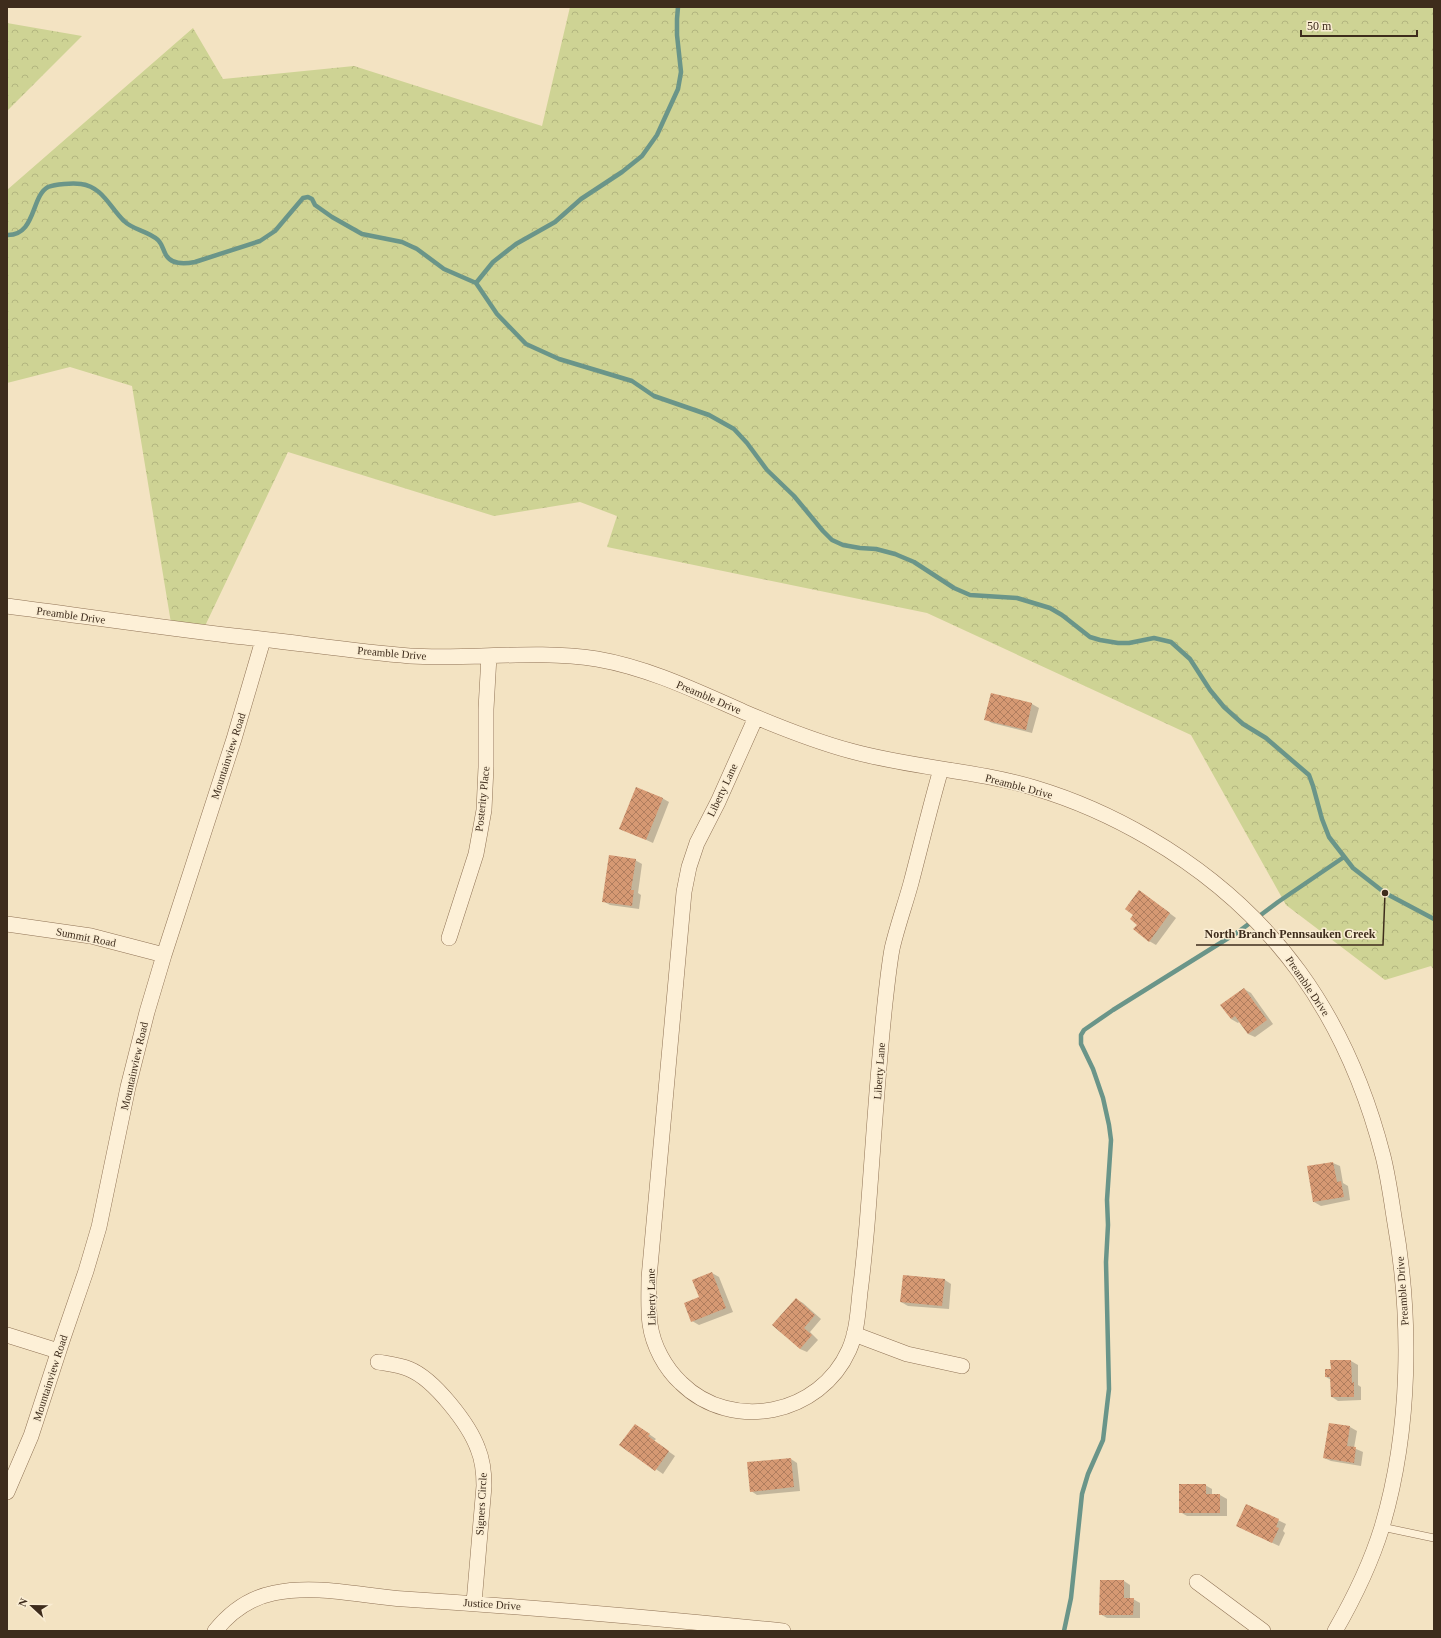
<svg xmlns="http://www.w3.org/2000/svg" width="1441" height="1638" font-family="Georgia,serif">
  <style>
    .forest { fill: url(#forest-crowns) }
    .shadow { fill: #0003 }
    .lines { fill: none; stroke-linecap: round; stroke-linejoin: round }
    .stream { stroke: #6a9589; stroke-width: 4.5 }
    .building { fill: url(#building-cross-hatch) }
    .lane-casing { stroke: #907356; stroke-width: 8 }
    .street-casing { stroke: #907356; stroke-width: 16 }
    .lane { stroke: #fdf0d7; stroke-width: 7 }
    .street { stroke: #fdf0d7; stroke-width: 15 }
    .labels { text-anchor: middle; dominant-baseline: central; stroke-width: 3; stroke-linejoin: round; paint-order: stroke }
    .street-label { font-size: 11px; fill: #3e2c1c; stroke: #faedd3 }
    .leader { fill: none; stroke: #3e2c1c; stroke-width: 1.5 }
    .callout-dot { fill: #3e2c1c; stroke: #faedd3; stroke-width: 1.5 }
    .callout-label { font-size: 12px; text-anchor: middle; font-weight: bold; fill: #3e2c1c; stroke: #faedd3; stroke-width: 3; stroke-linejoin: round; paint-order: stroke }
  </style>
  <defs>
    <pattern id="forest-crowns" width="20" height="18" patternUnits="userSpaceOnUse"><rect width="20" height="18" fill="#ced394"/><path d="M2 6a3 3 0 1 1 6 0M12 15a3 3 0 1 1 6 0" fill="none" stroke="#b2b57f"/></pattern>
    <pattern id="building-cross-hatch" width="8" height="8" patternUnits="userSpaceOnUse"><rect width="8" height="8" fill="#d69973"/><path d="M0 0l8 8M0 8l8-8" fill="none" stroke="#af7d5e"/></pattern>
  </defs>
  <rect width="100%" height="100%" fill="#f3e3c2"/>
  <path class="forest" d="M570,7h864v963l-3,-4 -46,14 -99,-75 -95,-170 -264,-122 -320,-66 10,-31 -37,-14 -86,14 -206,-64 -84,176 -33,-5 -39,-237 -62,-19 -63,16v-193l186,-162 30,51 131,-13 188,60z
    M7,23l75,13 -75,75z"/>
  <path class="shadow" d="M991,694l41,10 7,4 -7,25 -40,-10 -7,-4z
    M662,798l7,4 -16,41 -33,-15z
    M635,860l7,4 -4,29 3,2 -2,14 -29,-4 -7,-4z
    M1140,891l36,27 -20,27 -7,-4 -11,-17 -4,-9z
    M1244,989l7,4 22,31 -18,13 -7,-3 -9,-12 -1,1 -7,-4z
    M1333,1163l7,3 3,17 5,3 2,14 -29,6 -7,-4 -6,-35z
    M712,1273l7,4 14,35 -34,13 -7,-4 8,-23z
    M945,1280l6,4 -2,25 -41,-3 -7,-4z
    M796,1299l7,4 18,16 -11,13 8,8 -11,12 -7,-3z
    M1351,1361l7,4v20l3,2v13l-23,1 -6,-4 -1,-17 -5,-3 6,-7z
    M1329,1424l21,3 7,4 -3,17 9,4 -2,14 -30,-5 -7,-3z
    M642,1429l14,10 -2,2 21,15 -12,18 -42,-29z
    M791,1459l6,4 3,28 -43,4 -6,-4z
    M1205,1485l7,4v6h8l7,4v17h-40l-7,-4z
    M1247,1505l39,19 -3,7 2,2 -6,13 -35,-17z
    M1124,1581l6,4v14h3l7,4v15h-33l-7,-4z"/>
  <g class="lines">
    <path class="stream" d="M7,235c29,1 24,-39 41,-48 7,-3 25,-4 33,-3 22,3 29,24 43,37 9,9 24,10 34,19 4,4 5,9 7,13 5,12 20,11 30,9l65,-21 15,-10 28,-33 5,-1 4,2 3,6 17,12 30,17 40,8 15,7 27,20 32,14 21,31 29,30 33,15 73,22 22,15 55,19 25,14 13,14 20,27 27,26 29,35 9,9 11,5 17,3 16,1 19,5 19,8 40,26 16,7 47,3 33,10 12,7 28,22 10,3 18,3h11l25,-5 17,4 19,17 20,31 14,17 19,17 23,14 43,37 4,11 9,33 7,18 24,31 32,25 49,26
      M476,283l17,-21 23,-18 39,-22 26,-23 41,-27 20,-16 15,-21 21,-46 3,-17 -4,-37v-16l1,-12
      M1064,1631l7,-33 11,-104 6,-20 15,-34 6,-51 -3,-127 2,-37 -1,-25 4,-60 -2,-15 -6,-27 -10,-29 -12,-25v-9l3,-5 29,-20 125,-78 40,-30 66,-45"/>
  </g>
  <path class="building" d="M991,693l41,10 -6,27 -42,-10z
    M636,787l27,11 -17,42 -27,-11z
    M609,855l27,4 -5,31h3l-2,16 -30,-4z
    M1139,890l31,23 -21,29 -16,-13 4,-4 -7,-6 3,-4 -8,-6z
    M1244,988l23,32 -19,14 -13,-18 -4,3 -11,-14z
    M1333,1162l4,20 4,-1 3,16 -31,5 -6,-36z
    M712,1272l14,36 -35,14 -7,-19 15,-6 -7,-17z
    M903,1275l42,4 -3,27 -42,-4z
    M796,1298l19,17 -11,13 8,7 -12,14 -28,-24z
    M1330,1360h21l1,23 2,-1v15h-23l-1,-20h-5v-8h6z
    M1329,1423l21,3 -3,20 9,1 -2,16 -31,-5z
    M635,1424l15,10 -2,2 21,15 -14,20 -36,-26z
    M791,1458l3,29 -44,5 -3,-30z
    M1179,1484h27v10h14v19h-41z
    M1246,1504l33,15 -3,8 3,1 -7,15 -36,-17z
    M1100,1580h24v18h10l-1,17h-34z"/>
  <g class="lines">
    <g class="lane-casing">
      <path id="lane" d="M1382,1527l52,11"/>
    </g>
    <g class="street-casing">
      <path id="street" d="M7,606c76,10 151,21 227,30 59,6 117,15 176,20 62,4 125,-7 187,3 52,9 99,32 147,53 35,15 70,29 107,39 61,17 124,19 184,37 40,12 78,29 114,50 125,73 198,178 234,318 5,20 8,41 11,61 18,100 17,212 -12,310 -11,36 -28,71 -47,104
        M756,717l-38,85 -21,41 -8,24 -5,25 -35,386c0,15 -1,31 1,46 3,22 15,44 31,59 51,50 139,32 168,-33 8,-18 9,-38 11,-58 3,-22 5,-45 7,-67 6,-74 10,-148 18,-222 2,-18 4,-37 7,-54 5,-22 13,-44 19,-66 10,-38 19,-76 30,-114
        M7,924l84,12 73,19
        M449,938l27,-84 8,-44 2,-43v-58l3,-53
        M854,1334l53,20 55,12
        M7,1335l51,16
        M378,1362c11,2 21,3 31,7 25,10 60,55 69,80 5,12 6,24 6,37l-10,117
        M7,1492l24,-56 32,-98 23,-67 13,-44 29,-140 19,-75 17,-57 70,-216 29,-99
        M1197,1582l66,49
        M215,1631c16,-20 34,-33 59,-38 43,-9 87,3 130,6 126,8 253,19 379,32"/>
    </g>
    <use href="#lane" class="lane"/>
    <use href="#street" class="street"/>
  </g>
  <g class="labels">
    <g class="street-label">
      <text transform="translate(71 615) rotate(8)">Preamble Drive</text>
      <text transform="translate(392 653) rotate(5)">Preamble Drive</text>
      <text transform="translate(709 697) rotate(23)">Preamble Drive</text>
      <text transform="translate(228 756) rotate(-72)">Mountainview Road</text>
      <text transform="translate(1019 786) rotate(15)">Preamble Drive</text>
      <text transform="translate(722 790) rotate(-65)">Liberty Lane</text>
      <text transform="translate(482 799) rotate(-84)">Posterity Place</text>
      <text transform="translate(86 937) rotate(11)">Summit Road</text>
      <text transform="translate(1308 986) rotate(56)">Preamble Drive</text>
      <text transform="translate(134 1066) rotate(-77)">Mountainview Road</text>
      <text transform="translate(879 1071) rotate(-86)">Liberty Lane</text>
      <text transform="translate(1402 1291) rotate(-94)">Preamble Drive</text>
      <text transform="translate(651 1297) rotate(-91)">Liberty Lane</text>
      <text transform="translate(50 1378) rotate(-72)">Mountainview Road</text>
      <text transform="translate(481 1504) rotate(-87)">Signers Circle</text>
      <text transform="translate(492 1604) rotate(4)">Justice Drive</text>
    </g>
  </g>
  <path class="leader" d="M1385 893L1383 945H1196"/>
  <circle class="callout-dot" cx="1385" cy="893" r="4"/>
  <g class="callout-label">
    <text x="1290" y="938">North Branch Pennsauken Creek</text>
  </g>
  <rect width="1441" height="1638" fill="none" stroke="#3e2c1c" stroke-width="16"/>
  <g transform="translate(32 1606) rotate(292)" stroke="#faedd3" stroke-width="3" paint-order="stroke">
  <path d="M0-3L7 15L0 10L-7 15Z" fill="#3e2c1c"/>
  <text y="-6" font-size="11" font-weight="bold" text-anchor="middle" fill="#3e2c1c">N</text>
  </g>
  <path d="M1301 30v6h116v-6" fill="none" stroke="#3e2c1c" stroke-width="2"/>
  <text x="1307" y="30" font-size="12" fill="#3e2c1c" stroke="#faedd3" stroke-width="3" paint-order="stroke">50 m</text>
</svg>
